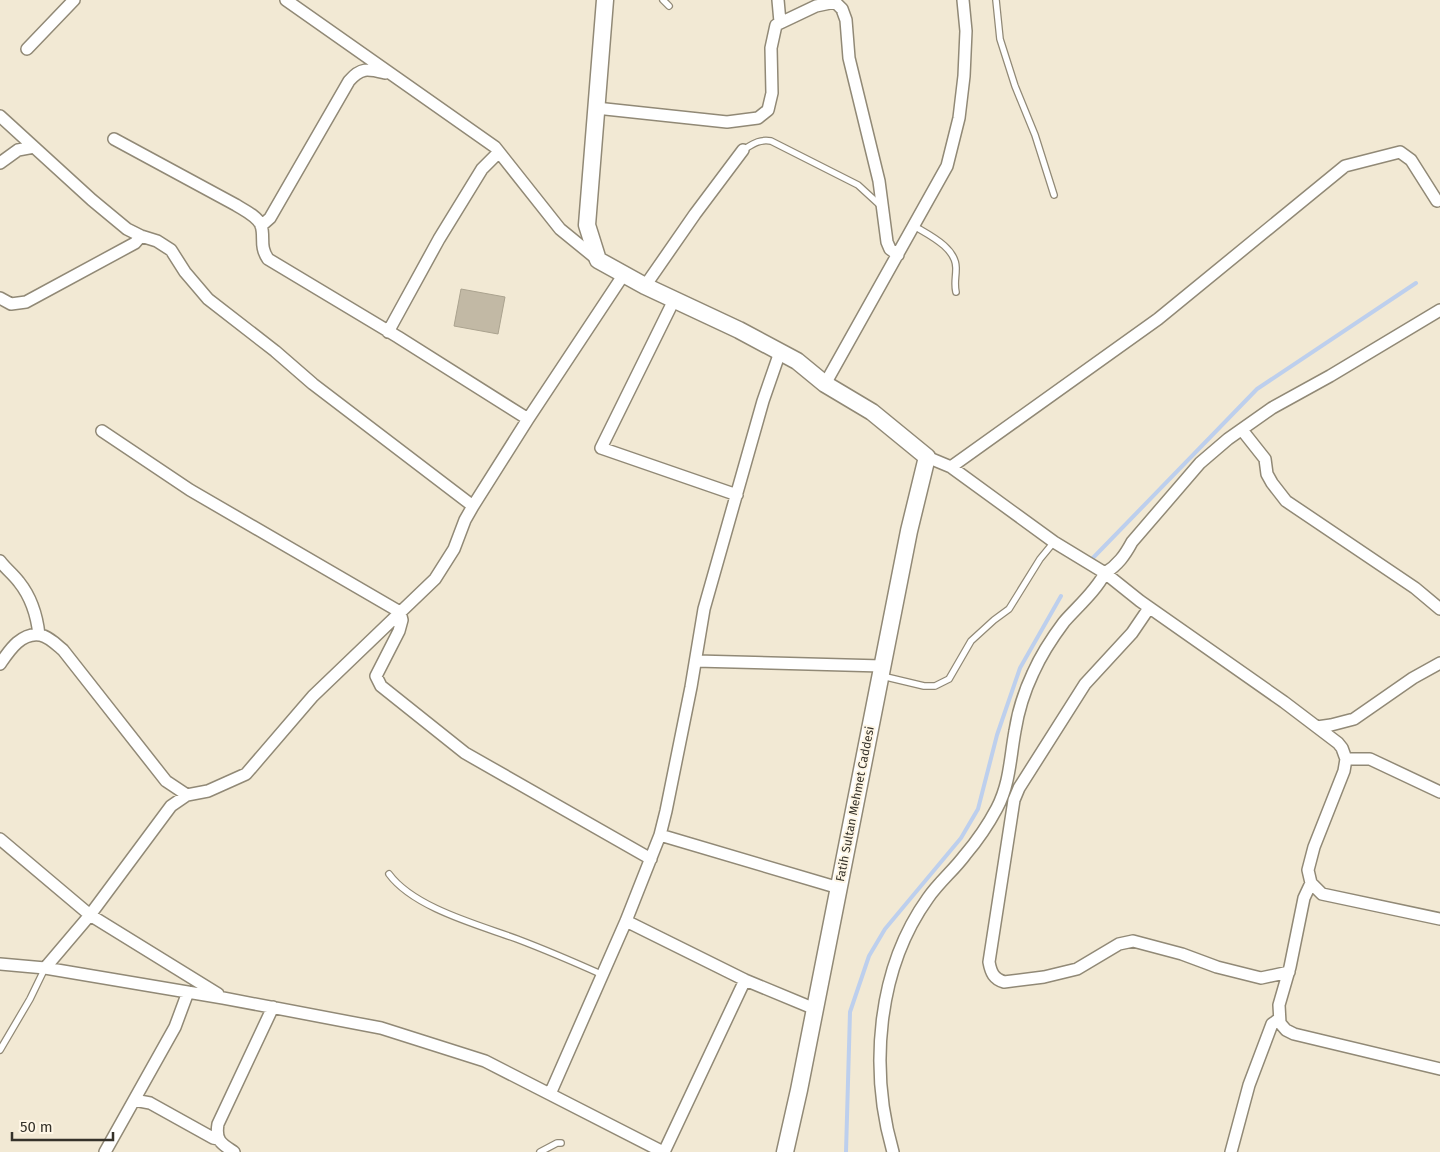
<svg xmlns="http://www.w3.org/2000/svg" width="1440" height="1152" font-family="'Fira Sans',sans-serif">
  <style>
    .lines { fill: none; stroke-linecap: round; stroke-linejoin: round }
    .stream { stroke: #bdcfed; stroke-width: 4 }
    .building { fill: #c2b9a5; stroke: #aba38f }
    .lane-casing { stroke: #918976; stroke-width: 8 }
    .street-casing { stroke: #918976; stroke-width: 14 }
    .secondary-casing { stroke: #918976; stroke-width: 19 }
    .lane { stroke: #fff; stroke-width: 5.5 }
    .street { stroke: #fff; stroke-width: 11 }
    .secondary { stroke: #fff; stroke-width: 16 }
    .labels { text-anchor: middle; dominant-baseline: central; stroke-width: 4; stroke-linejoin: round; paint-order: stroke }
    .street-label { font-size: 12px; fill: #35322a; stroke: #fef6e5 }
  </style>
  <rect width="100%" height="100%" fill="#f2e9d4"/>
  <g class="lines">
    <path class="stream" d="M1089,562l168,-173 159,-106
      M846,1152l4,-140 19,-56 16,-27 76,-91 17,-29 19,-74 23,-67 41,-72"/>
  </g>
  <path class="building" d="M461,289l44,8 -7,37 -44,-8z"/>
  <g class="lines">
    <g class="lane-casing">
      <path id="lane" d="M663,0l6,6
        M996,0l4,39 15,47 20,49 19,60
        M743,150c10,-6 16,-11 28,-9l87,44 24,22
        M914,226c15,9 43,22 42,43 0,9 -2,14 0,23
        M882,676l42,10h11l14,-7 22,-38 23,-21 15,-11 31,-50 14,-17
        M389,874c25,34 90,51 128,65 29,11 57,23 86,36
        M0,1050l30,-51 15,-31
        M540,1152l17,-9h4"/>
    </g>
    <g class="street-casing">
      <path id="street" d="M286,0l209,147 65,82 38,31
        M778,0l2,22
        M27,49l47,-49
        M596,108l131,14 31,-4 10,-8 4,-17 -1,-45 5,-23 40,-19 19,-4 7,7 4,11 3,38 30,123 8,61 3,7 8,6
        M0,116l92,84 35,29 14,7 16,5 14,9 14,22 23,27 67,52 38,33 160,122
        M114,139l122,66c8,5 21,11 25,20 4,12 -2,21 7,34l130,78 130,82
        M0,163l18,-13 16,-3
        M261,226l9,-8 79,-137c12,-14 19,-12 36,-8
        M645,286l50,-72 48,-64
        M0,298l11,6 15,-2 109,-59 6,-7
        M674,300l-73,148 136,47
        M388,332l51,-93 43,-70 17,-17
        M825,384l122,-218 12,-48 5,-42 2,-45 -3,-31
        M1242,430l23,29 2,15 5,9 14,18 129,87 25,21
        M102,431l88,59 210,122 2,8 -3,11 -23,45 5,10 84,67 186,106
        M927,457l24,10 103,75 51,31c13,-8 20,-18 27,-31l68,-79 28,-24 44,-31 58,-32 110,-66
        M951,467l207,-148 187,-153 55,-14 11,8 26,41
        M0,561c5,7 13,13 19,21 12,15 18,34 20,53
        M1149,608l-17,25 -47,51 -66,104 -5,12 -25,162c2,11 5,17 15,20l40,-5 33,-8 42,-25 14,-3 49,13 35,13 44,11 28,-6
        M696,661l186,5
        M0,664c9,-13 21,-32 40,-29 8,1 17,10 23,15l103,131 21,14
        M1317,727l14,-2 23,-6 59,-41 27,-15
        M1346,759h24l70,33
        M660,835l179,53
        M0,839l90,76 128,79
        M1311,883l-7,15 -14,69 -11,38 1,18 6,7 8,4 146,35
        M626,921l119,59 70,29
        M0,964l45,4 178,30 158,30 104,33 178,91
        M45,968l45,-53 81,-109 16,-11 21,-4 38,-17 67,-78 122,-117 19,-30 11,-29 8,-14 55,-87 96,-145
        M550,1094l76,-173 34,-86 6,-24 25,-124 13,-78 59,-208 17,-49
        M134,1100l16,3 63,35 5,1
        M105,1152l70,-125 13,-35
        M234,1152c-12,-8 -19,-11 -16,-28l55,-117
        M664,1152l81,-172
        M893,1152c-24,-83 -16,-183 35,-254 11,-16 26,-28 37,-43 12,-14 23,-30 32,-47 13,-25 13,-50 18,-77 3,-19 9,-39 18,-58 8,-18 19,-35 31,-51 14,-16 31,-30 41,-49l35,28 144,101 54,41 4,5 4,11 -2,12 -30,76 -6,23 3,13 11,11 118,25
        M1231,1152l18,-67 20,-53 3,-8 7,-5"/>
    </g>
    <g class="secondary-casing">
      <path id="secondary" d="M605,0l-18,225 11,35 47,26 94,44 58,31 28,23 47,28 55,45 -18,74 -110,559 -14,62"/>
    </g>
    <use href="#lane" class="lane"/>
    <use href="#street" class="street"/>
    <use href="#secondary" class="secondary"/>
  </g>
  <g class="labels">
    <g class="street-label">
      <text transform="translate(855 804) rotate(-79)">Fatih Sultan Mehmet Caddesi</text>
    </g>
  </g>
  <path d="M12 1132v8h101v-8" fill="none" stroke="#35322a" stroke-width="2.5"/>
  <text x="20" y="1132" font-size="15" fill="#35322a" stroke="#fef6e5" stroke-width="4" paint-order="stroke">50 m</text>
</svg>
